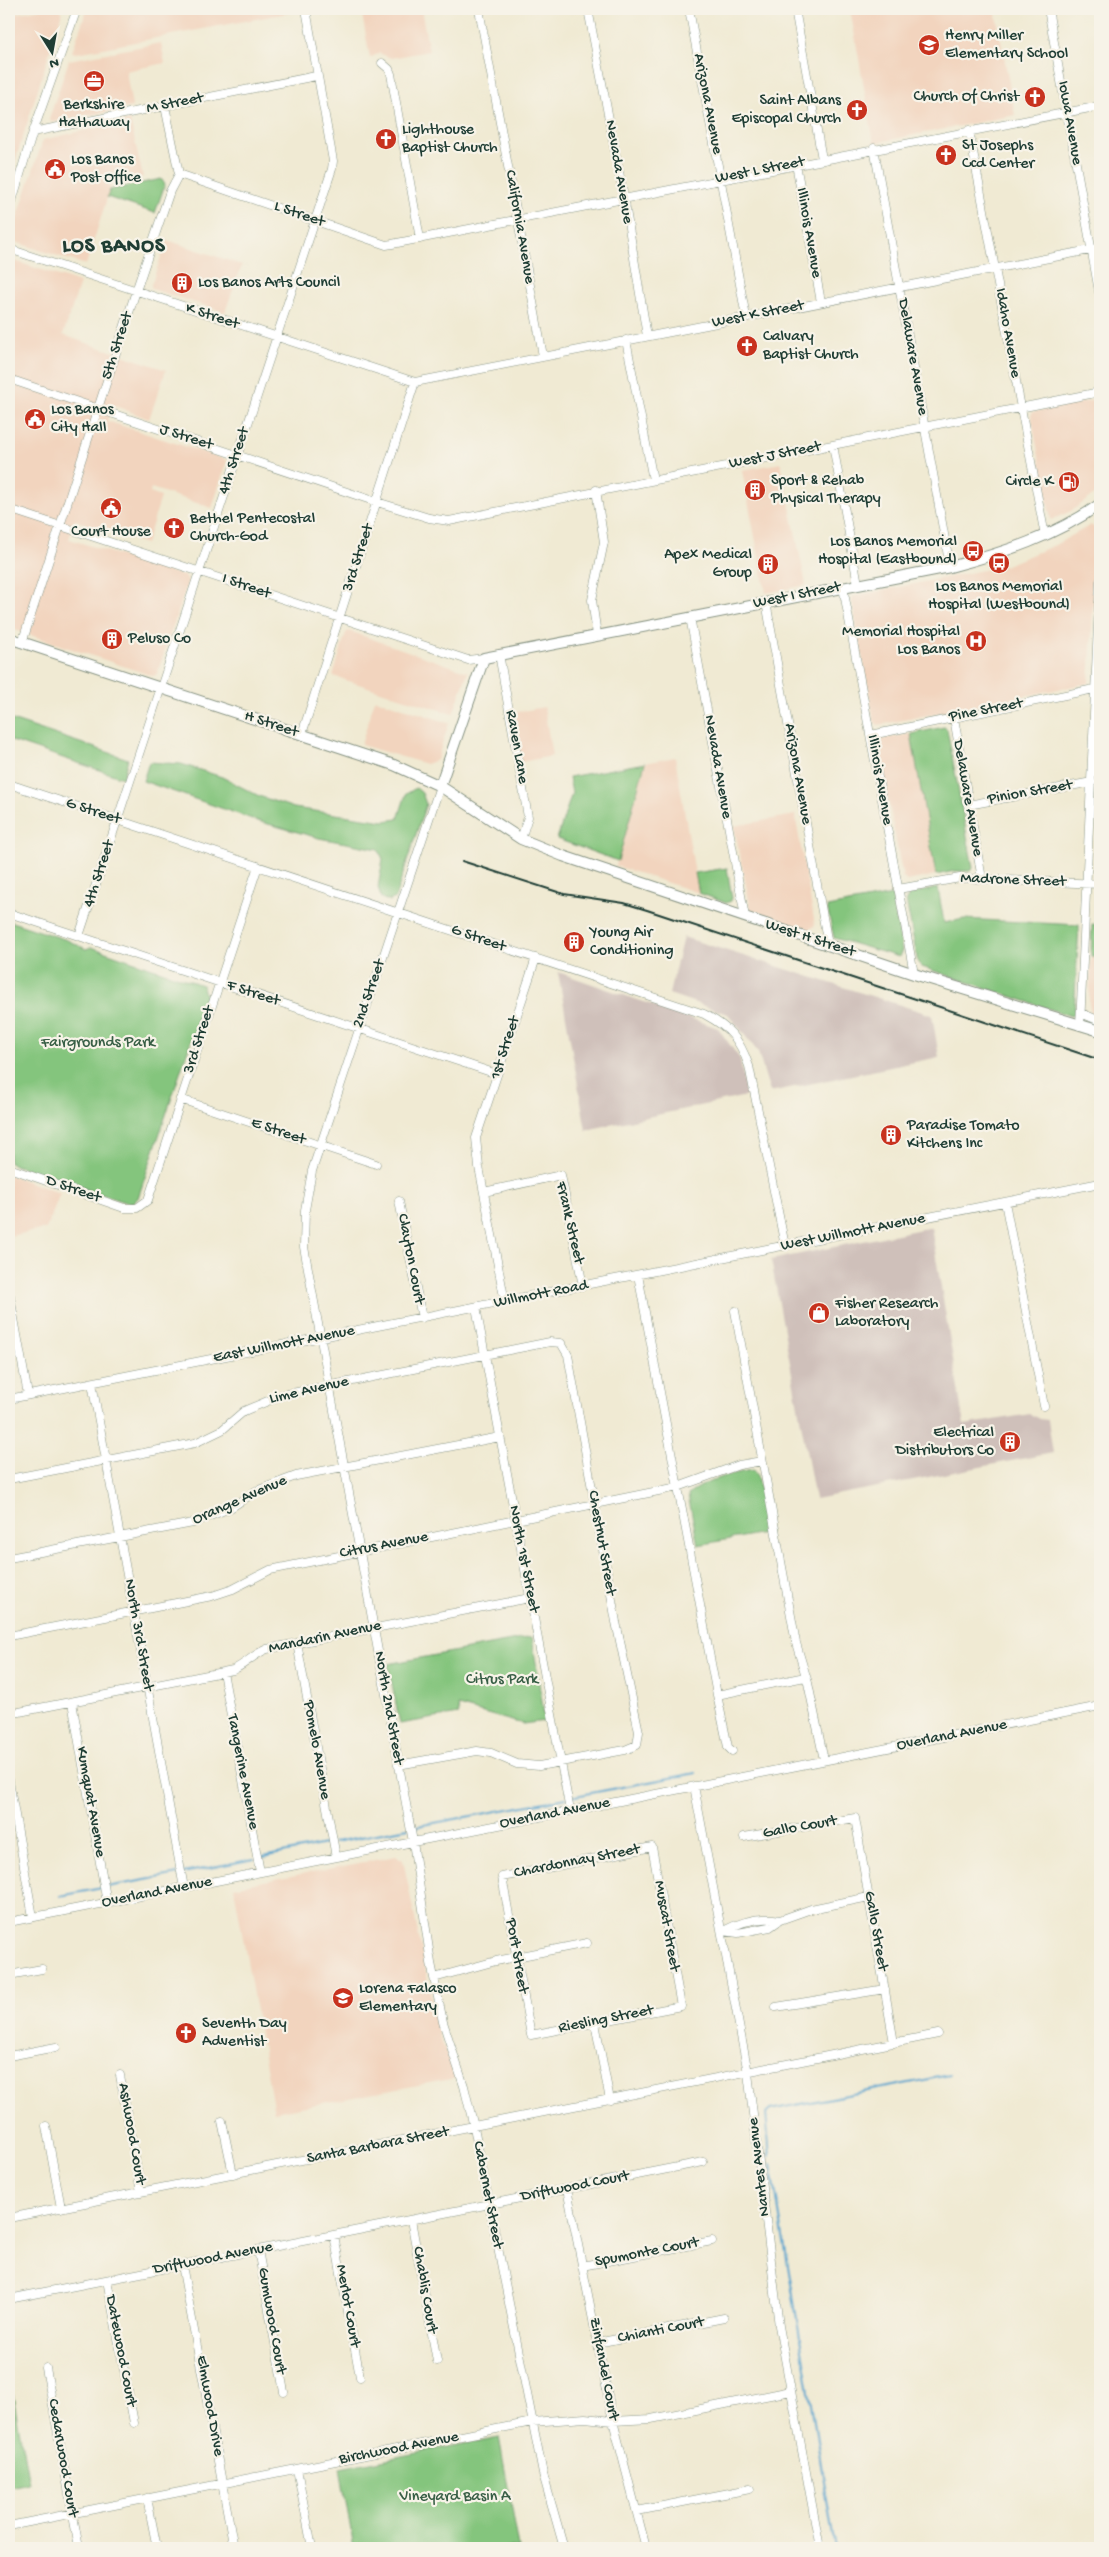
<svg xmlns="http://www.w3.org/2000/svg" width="1109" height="2557" font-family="'Gochi Hand',sans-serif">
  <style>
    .built { fill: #f2d4be }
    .industrial { fill: #cfc0ba }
    .green { fill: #84c57d; stroke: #528158 }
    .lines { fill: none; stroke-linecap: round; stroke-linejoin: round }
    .stream { stroke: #55a3ce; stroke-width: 2 }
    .street-casing { stroke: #889484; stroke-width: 9 }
    .secondary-casing { stroke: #889484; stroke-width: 12 }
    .street { stroke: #fff; stroke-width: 8 }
    .secondary { stroke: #fff; stroke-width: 10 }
    .rail { stroke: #1f3d34; stroke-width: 2 }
    .labels { text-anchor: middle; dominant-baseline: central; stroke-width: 4.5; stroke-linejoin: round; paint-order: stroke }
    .poi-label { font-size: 16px; fill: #1f3d34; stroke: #f7f3e8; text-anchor: start }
    .street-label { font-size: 16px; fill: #1f3d34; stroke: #f7f3e8 }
    .park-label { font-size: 16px; fill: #385f46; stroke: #f7f3e8 }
    .district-label { font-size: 21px; font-weight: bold; letter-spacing: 1px; fill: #1f3d34; stroke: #f7f3e8 }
  </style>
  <rect width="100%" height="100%" fill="#f7f3e8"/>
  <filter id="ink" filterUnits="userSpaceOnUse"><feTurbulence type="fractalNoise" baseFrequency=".02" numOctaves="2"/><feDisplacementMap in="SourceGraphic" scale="10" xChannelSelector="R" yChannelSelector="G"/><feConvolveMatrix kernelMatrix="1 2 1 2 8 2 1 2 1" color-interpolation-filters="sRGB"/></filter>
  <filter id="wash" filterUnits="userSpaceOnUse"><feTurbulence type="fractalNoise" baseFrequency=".0096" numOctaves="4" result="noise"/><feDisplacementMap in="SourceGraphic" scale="20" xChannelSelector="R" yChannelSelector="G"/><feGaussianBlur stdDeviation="1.12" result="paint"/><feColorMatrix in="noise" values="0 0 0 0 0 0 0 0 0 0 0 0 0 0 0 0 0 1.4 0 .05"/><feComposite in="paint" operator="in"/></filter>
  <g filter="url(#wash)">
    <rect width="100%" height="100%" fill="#f0ead3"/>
    <path class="built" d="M41,9h18l3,4 -53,167v-165z
      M87,9h210l1,2 -221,42 -5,-1z
      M361,9h60l8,42 -38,7 -12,-5 -9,5z
      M850,9h145l20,106 -141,28z
      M161,43l4,20 -39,8 6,36 -79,15 -4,-3 20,-59z
      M130,120l13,57 -31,5 -26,83 -74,-24 -1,-4 32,-97z
      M167,240l75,25 -17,47 -73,-23 -1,-4z
      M9,259l71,24 -17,52 103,35 -17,49 -36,-14 -6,16 120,39 -15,48 -61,-20 -1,5 11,4 -15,47 -71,-24 -6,19 117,38 2,4 -31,93 -4,2 -144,-48z
      M1100,399v92l-29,20 -20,9 -20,-105 2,-3z
      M781,463l25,122 -40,8 -24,-123z
      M1091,525l5,4 1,4 -8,150 -211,42 -4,-4 -22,-121 2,-4 150,-30 51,-21z
      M349,631l119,41 -15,42 -120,-38 13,-43z
      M375,699l74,24 -12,37 -11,4 -65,-19z
      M544,707l8,49 -31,6 -9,-49z
      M911,734l25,141 -29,6 -4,-3 -25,-132 4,-7z
      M675,757l20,116 4,20 -83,-27 29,-103z
      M795,815l20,110 -5,4 -59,-19 -17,-84z
      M1091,956l9,1v61l-9,-6 -2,-8z
      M9,1175l51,18 -14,36 -37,7z
      M396,1856l7,4 36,175 17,43 -182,34 -40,-225z"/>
    <path class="industrial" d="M683,937l249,78 7,42 -169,35 -12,-40 -30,-38 -59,-20z
      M558,972l160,56 22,31 6,37 -160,34z
      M931,1227l33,198 66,-11 9,5 9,1 5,33 -238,46 -44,-239z"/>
    <path class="green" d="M161,179l4,5 -10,29 -48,-16 3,-7z
      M9,719l119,40 -5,19 -114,-38z
      M944,727l3,2 26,139 -3,3h-15l-19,4 -25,-141z
      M149,762l32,2 41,13 37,19 35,12 90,13 14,-2 8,-25 10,-6 6,5 4,11 -31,94 -6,3 -8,-3 -3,-11 5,-28 -5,-10 -59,-11 -58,-16 -118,-41z
      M645,763l-27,98 -61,-22 15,-46 -3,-16z
      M727,868l5,30 -1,3 -5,2 -27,-10 -4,-20z
      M938,888l6,35 20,-4 115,6 -5,89 -3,2 -149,-49 -4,-4 -12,-63 4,-6z
      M892,895l10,55 -3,7 -65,-19 -7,-31z
      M9,921l58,19 19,9 5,-2 111,38 4,11 -68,202 -4,4 -6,1 -119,-40z
      M1092,924l8,1v32l-9,-1z
      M753,1470l4,6 12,56 -71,13 -10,-50c16,-14 44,-22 65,-25z
      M532,1637l13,84 -22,3 -65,-18 1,8 -59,10 -12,-60z
      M9,2374l20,109 -20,4z
      M499,2437l20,111h-165l-14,-80z"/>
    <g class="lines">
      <path class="stream" d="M570,1797l126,-24
        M413,1827l153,-29
        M335,1842l73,-14
        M259,1858l71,-15
        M183,1873l71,-14
        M107,1887l71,-13
        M60,1896l42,-8
        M770,2156l-4,-42 4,-4 180,-35
        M771,2164l64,384"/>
    </g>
  </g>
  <g filter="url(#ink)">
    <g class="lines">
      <g class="street-casing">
        <path id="street" d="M479,9l64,347
          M588,9l36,189 23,138
          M689,9l57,308
          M795,9l27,150
          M1048,9l52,288
          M382,63l7,6 2,5 29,165
          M969,130l76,406
          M33,132l283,-56
          M874,148l76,419
          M796,164l25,138
          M179,174l207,71 6,-1 708,-138
          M9,211l24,-79 44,-123
          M9,249l406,133 685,-134
          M626,340l27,140
          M9,379l368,123 52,16 20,3 651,-129
          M833,445l25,139
          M596,490l8,52 -12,58 5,35
          M1095,508l5,9
          M9,509l459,151 16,-2
          M843,587l71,387
          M766,602l62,343
          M690,617l55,300
          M22,643l114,-352 34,-100 9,-17 -14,-68
          M499,654l29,163 -7,22
          M954,718l28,161
          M302,734l113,-352
          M871,735l228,-47
          M9,784l695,230c26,14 35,24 45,52l36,180
          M440,786l-128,385 -7,39 -1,37 109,595 18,121 12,59 21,64 10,41 69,347 21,74
          M968,805l124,-23
          M898,889l62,-11 140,6
          M9,913l488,161
          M79,936l253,-767 1,-8 -27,-152
          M1081,1013l19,8
          M1080,1026l20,-445
          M180,1099l196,65
          M9,1168l115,40h13l11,-8 110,-334
          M484,1192l77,-17 22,111
          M399,1201l23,117
          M1005,1202l39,204
          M638,1275l79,420 11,52 4,4
          M9,1291l19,104
          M505,1302l-26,-135 -3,-29 60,-180
          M476,1307l94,504
          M735,1311l61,332 12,40 16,77
          M92,1383l92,505
          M9,1399l1091,-216
          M9,1479l186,-36 27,-13 22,-19 38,-16 268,-53 11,1 7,12 48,267 23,110 -2,13 -12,5 -86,16 -22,-2 -26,-11 -14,-2 -79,14
          M9,1558l184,-35 39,-16 24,-16 40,-15 204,-39
          M9,1636l203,-40 21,-7 37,-19 408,-83 61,-22 23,-4
          M297,1643l39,214
          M223,1672l37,200
          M717,1695l88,-18
          M72,1702l35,201
          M9,1714l224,-44c13,-6 21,-16 34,-21l263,-51
          M9,1781l24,136
          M694,1786l54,287 31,253 41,222
          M744,1837l111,-19 39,225
          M652,1847l29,159 -150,29 -29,-158z
          M9,1922l1091,-216
          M723,1931l15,2 32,-6 10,-7 31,-11 58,-12
          M723,1931c17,-9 37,-15 57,-11
          M9,1975l33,-6
          M434,1978l62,-17 91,-18
          M776,2007l109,-18
          M595,2023l15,77
          M9,2056l47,-9
          M120,2075l21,117
          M222,2121l11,53
          M46,2126l15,82
          M567,2189l46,232 33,127
          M9,2218l929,-184
          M411,2220l26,141
          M334,2235l26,142
          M258,2250l26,142
          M182,2265l52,283
          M582,2266l130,-25
          M107,2280l27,143
          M9,2299l694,-137
          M597,2343l127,-25
          M46,2368l33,180
          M297,2469l15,79
          M147,2498l10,50
          M637,2511l113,-22
          M9,2526l523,-104 53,-4 28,3 38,-2 140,-28"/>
      </g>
      <g class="secondary-casing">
        <path id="secondary" d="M9,638l385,127 46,21 81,53 42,17 351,118 186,57
          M440,786l44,-128 466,-91c53,-14 106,-31 150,-63"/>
      </g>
      <use href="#street" class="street"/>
      <use href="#secondary" class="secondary"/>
      <path class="rail" d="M462,861l102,33 60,9 23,7 453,150"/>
    </g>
  </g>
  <defs>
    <g id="school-disc" transform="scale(1.125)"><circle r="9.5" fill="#c8321e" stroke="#f7f3e8"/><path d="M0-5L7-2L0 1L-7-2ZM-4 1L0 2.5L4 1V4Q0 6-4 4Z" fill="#fff"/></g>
    <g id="office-disc" transform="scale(1.125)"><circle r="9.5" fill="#c8321e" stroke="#f7f3e8"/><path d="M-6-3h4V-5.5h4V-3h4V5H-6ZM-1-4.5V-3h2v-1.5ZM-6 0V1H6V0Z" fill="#fff"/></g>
    <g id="church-disc" transform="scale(1.125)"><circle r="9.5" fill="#c8321e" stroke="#f7f3e8"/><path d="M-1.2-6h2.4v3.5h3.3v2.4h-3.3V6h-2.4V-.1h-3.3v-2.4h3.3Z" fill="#fff"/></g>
    <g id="civic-disc" transform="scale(1.125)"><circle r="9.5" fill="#c8321e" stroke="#f7f3e8"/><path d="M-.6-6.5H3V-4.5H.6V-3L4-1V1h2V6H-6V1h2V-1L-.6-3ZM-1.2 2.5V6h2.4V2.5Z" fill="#fff"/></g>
    <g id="building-disc" transform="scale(1.125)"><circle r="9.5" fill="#c8321e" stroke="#f7f3e8"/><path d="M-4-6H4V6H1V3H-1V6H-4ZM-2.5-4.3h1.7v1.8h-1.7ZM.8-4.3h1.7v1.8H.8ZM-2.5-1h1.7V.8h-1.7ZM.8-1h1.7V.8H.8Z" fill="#fff"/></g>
    <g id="fuel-disc" transform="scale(1.125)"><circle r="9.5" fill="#c8321e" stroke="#f7f3e8"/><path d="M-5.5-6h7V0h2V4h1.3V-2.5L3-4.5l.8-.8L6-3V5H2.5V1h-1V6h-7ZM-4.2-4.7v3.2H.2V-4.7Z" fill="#fff"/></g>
    <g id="bus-disc" transform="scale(1.125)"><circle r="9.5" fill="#c8321e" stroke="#f7f3e8"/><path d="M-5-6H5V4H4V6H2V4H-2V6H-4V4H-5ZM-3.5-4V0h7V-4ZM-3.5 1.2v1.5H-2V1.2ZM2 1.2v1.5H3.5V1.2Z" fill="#fff"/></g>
    <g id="hospital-disc" transform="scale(1.125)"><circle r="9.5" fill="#c8321e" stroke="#f7f3e8"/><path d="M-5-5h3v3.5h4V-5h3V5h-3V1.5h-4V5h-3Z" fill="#fff"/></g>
    <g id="shop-disc" transform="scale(1.125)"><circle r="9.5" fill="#c8321e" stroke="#f7f3e8"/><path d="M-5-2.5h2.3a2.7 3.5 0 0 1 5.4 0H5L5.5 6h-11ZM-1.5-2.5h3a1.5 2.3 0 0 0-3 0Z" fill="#fff"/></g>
  </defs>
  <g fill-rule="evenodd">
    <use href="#school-disc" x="929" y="45"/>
    <use href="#office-disc" x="94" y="81"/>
    <use href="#church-disc" x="1035" y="97"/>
    <use href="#church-disc" x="857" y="110"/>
    <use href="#church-disc" x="386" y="139"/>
    <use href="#church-disc" x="946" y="155"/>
    <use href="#civic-disc" x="55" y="169"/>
    <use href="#building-disc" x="182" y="283"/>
    <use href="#church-disc" x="747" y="346"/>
    <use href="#civic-disc" x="35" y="419"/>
    <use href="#fuel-disc" x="1069" y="482"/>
    <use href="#building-disc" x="755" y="490"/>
    <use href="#civic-disc" x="111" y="508"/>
    <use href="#church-disc" x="174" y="528"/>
    <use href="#bus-disc" x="973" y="551"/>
    <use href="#bus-disc" x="999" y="563"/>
    <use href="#building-disc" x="768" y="564"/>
    <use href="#building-disc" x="112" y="639"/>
    <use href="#hospital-disc" x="976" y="641"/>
    <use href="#building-disc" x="574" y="942"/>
    <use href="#building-disc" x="891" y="1135"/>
    <use href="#shop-disc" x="819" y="1313"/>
    <use href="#building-disc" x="1010" y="1442"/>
    <use href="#school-disc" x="343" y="1998"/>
    <use href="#church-disc" x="186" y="2033"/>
  </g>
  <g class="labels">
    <g class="poi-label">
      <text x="945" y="36">Henry Miller<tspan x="945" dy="18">Elementary School</tspan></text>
      <text x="1019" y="97" text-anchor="end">Church Of Christ</text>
      <text x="841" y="101" text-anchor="end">Saint Albans<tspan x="841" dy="18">Episcopal Church</tspan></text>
      <text x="94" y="105" text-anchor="middle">Berkshire<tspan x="94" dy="18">Hathaway</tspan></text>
      <text x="402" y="130">Lighthouse<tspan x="402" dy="18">Baptist Church</tspan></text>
      <text x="962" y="146">St Josephs<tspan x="962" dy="18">Ccd Center</tspan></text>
      <text x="71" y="160">Los Banos<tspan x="71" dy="18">Post Office</tspan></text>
      <text x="198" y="283">Los Banos Arts Council</text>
      <text x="763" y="337">Calvary<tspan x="763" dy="18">Baptist Church</tspan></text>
      <text x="51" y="410">Los Banos<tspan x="51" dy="18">City Hall</tspan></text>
      <text x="771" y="481">Sport &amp; Rehab<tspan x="771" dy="18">Physical Therapy</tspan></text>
      <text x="1053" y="482" text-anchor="end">Circle K</text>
      <text x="190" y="519">Bethel Pentecostal<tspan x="190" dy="18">Church-God</tspan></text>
      <text x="111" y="532" text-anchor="middle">Court House</text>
      <text x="957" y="542" text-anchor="end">Los Banos Memorial<tspan x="957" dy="18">Hospital (Eastbound)</tspan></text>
      <text x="752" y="555" text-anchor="end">Apex Medical<tspan x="752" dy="18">Group</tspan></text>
      <text x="999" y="587" text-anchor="middle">Los Banos Memorial<tspan x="999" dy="18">Hospital (Westbound)</tspan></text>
      <text x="960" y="632" text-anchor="end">Memorial Hospital<tspan x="960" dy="18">Los Banos</tspan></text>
      <text x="128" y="639">Peluso Co</text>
      <text x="590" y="933">Young Air<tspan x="590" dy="18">Conditioning</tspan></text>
      <text x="907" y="1126">Paradise Tomato<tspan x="907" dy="18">Kitchens Inc</tspan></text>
      <text x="835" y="1304">Fisher Research<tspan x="835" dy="18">Laboratory</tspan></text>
      <text x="994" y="1433" text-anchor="end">Electrical<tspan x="994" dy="18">Distributors Co</tspan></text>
      <text x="359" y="1989">Lorena Falasco<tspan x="359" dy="18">Elementary</tspan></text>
      <text x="202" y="2024">Seventh Day<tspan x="202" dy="18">Adventist</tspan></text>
    </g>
    <g class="street-label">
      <text transform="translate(175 104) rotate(-11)">M Street</text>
      <text transform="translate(707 104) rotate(79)">Arizona Avenue</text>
      <text transform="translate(1069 123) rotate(80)">Iowa Avenue</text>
      <text transform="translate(760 171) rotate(-11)">West L Street</text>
      <text transform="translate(618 172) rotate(80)">Nevada Avenue</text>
      <text transform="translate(299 215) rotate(19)">L Street</text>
      <text transform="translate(519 227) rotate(80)">California Avenue</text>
      <text transform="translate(808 233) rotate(80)">Illinois Avenue</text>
      <text transform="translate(758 315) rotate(-11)">West K Street</text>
      <text transform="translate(212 317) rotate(18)">K Street</text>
      <text transform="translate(1007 333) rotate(80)">Idaho Avenue</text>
      <text transform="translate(118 346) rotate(-72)">5th Street</text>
      <text transform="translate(912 357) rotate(80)">Delaware Avenue</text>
      <text transform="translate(186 438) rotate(18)">J Street</text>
      <text transform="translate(775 456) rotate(-11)">West J Street</text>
      <text transform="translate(235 461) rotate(-72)">4th Street</text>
      <text transform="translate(359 558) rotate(-72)">3rd Street</text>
      <text transform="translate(246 587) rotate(19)">I Street</text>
      <text transform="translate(797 596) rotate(-11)">West I Street</text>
      <text transform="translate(986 711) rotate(-11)">Pine Street</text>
      <text transform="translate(271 725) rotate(18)">H Street</text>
      <text transform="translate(516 747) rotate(80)">Raven Lane</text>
      <text transform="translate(717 767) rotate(80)">Nevada Avenue</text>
      <text transform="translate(797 774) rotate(80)">Arizona Avenue</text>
      <text transform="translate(879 780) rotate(80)">Illinois Avenue</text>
      <text transform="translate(1030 793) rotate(-10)">Pinion Street</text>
      <text transform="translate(967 798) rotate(80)">Delaware Avenue</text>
      <text transform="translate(93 812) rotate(18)">G Street</text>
      <text transform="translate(100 874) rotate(-72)">4th Street</text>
      <text transform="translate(1013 881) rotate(2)">Madrone Street</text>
      <text transform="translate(478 939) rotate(19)">G Street</text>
      <text transform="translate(810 939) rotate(18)">West H Street</text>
      <text transform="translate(253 994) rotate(18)">F Street</text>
      <text transform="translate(370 994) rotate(-71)">2nd Street</text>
      <text transform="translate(200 1040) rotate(-72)">3rd Street</text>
      <text transform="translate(506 1048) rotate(-72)">1st Street</text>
      <text transform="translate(278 1132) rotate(19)">E Street</text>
      <text transform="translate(73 1190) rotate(19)">D Street</text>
      <text transform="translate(569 1223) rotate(77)">Frank Street</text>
      <text transform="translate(853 1233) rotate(-11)">West Willmott Avenue</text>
      <text transform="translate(410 1259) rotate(79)">Clayton Court</text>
      <text transform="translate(541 1295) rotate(-11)">Willmott Road</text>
      <text transform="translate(284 1345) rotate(-11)">East Willmott Avenue</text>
      <text transform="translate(309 1391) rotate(-13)">Lime Avenue</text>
      <text transform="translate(240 1501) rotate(-24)">Orange Avenue</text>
      <text transform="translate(601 1543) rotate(80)">Chestnut Street</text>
      <text transform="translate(384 1546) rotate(-11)">Citrus Avenue</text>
      <text transform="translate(523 1559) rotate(79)">North 1st Street</text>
      <text transform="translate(138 1635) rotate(80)">North 3rd Street</text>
      <text transform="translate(325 1638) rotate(-12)">Mandarin Avenue</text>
      <text transform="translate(388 1708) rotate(80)">North 2nd Street</text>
      <text transform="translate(952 1736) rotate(-11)">Overland Avenue</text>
      <text transform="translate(316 1750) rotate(80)">Pomelo Avenue</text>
      <text transform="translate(242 1772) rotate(79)">Tangerine Avenue</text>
      <text transform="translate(90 1802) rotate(80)">Kumquat Avenue</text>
      <text transform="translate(555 1814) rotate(-11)">Overland Avenue</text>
      <text transform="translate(800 1828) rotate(-10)">Gallo Court</text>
      <text transform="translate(577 1862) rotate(-11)">Chardonnay Street</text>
      <text transform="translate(157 1893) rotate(-11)">Overland Avenue</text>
      <text transform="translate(666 1926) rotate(80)">Muscat Street</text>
      <text transform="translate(875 1931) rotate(80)">Gallo Street</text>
      <text transform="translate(516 1956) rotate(80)">Port Street</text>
      <text transform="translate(606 2020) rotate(-11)">Riesling Street</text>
      <text transform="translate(131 2134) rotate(80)">Ashwood Court</text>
      <text transform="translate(378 2146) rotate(-11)">Santa Barbara Street</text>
      <text transform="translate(760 2167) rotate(-97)">Nantes Avenue</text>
      <text transform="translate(575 2187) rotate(-11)">Driftwood Court</text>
      <text transform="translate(487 2195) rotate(79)">Cabernet Street</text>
      <text transform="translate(647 2253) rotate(-11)">Spumonte Court</text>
      <text transform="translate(213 2259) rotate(-11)">Driftwood Avenue</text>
      <text transform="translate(424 2290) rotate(80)">Chablis Court</text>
      <text transform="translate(347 2306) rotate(80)">Merlot Court</text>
      <text transform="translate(271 2321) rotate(80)">Gumwood Court</text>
      <text transform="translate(661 2331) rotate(-11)">Chianti Court</text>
      <text transform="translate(120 2351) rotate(79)">Datewood Court</text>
      <text transform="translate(603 2369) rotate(79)">Zinfandel Court</text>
      <text transform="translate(209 2406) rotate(80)">Elmwood Drive</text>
      <text transform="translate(399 2449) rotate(-11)">Birchwood Avenue</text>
      <text transform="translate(62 2458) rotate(80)">Cedarwood Court</text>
    </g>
    <g class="park-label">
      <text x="98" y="1043">Fairgrounds Park</text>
      <text x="502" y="1680">Citrus Park</text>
      <text x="455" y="2497">Vineyard Basin A</text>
    </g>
    <g class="district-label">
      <text x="114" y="247">LOS BANOS</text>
    </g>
  </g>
  <rect width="1109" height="2557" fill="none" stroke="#f7f3e8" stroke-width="30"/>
  <g transform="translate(52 52) rotate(169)" stroke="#f7f3e8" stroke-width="4" paint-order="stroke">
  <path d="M0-4L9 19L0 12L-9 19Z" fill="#1f3d34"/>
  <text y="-8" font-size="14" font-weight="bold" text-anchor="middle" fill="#1f3d34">N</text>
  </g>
</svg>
